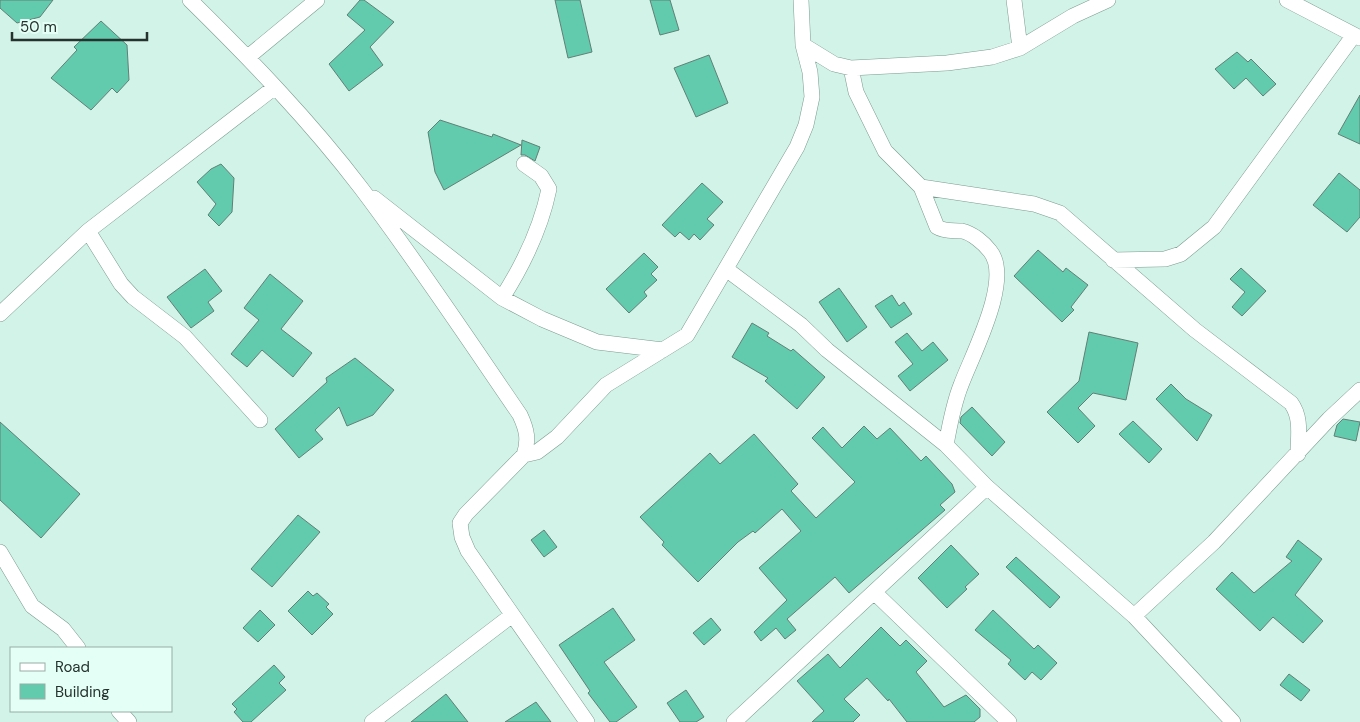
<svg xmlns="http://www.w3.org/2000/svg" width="1360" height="722" font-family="'DM Sans',sans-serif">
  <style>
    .building { fill: #63cbad; stroke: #617f75 }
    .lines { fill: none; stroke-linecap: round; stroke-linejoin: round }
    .minor-casing { stroke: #7c9b90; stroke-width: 16 }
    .minor { stroke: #fff; stroke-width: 15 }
  </style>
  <rect width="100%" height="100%" fill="#d2f3e7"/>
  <path class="building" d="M0,0h53l-13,17 -23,6 -17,-15z
    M360,0h4l30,22 -24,25 13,18 -34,26 -20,-27 36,-34 -18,-15z
    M555,0h25l12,52 -24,6z
    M650,0h20l9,30 -19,5z
    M101,21l26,24 2,35 -12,13 -5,-5 -21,22 -40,-32 26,-28 -3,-3z
    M1237,52l11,10 3,-3 25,25 -13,12 -17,-18 -12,11 -19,-20z
    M709,55l19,48 -32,14 -22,-49z
    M1360,95v49l-22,-10z
    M440,120l52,17 1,-3 28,11 -77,45 -9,-18 -7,-40z
    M522,140l18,7 -5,14 -10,-6h-4z
    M221,164l13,14 -2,34 -13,14 -11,-11 8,-11 -19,-22 14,-13z
    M1339,173l21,17v27l-13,15 -34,-27z
    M702,183l21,19 -16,17 7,6 -14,15 -6,-6 -5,6 -9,-8 -5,5 -13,-12z
    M1038,250l25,22 3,-4 22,17 -17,22 3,3 -12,12 -48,-46z
    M644,253l14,14 -7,7 6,6 -13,12 3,4 -18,17 -23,-24z
    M1241,268l25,23 -24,25 -10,-9 13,-15 -15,-13z
    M205,269l17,22 -14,11 6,9 -23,17 -24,-31z
    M270,274l33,27 -22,28 31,24 -19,24 -31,-27 -15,17 -16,-13 28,-34 -15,-12z
    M839,288l28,39 -20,15 -28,-40z
    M892,295l7,11 5,-4 8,12 -21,14 -16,-22z
    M752,323l17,10 -2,3 24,15 2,-2 32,28 -28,32 -32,-28 3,-3 -36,-21z
    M1089,332l49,11 -12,57 -33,-7 -15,15 17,18 -17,17 -31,-31 32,-31z
    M907,333l15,18 11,-9 15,18 -38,31 -12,-15 15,-12 -18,-22z
    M355,358l39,32 -21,25 -26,11 -8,-19 -24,23 8,9 -24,19 -24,-29 52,-47 -1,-4z
    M1171,384l15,15 26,16 -15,26 -41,-42z
    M972,407l33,35 -13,14 -32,-33 1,-6z
    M1343,419l17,3 -4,19 -22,-5 3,-11z
    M1133,421l29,28 -13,14 -30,-29z
    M0,422l80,72 -39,44 -41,-38z
    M864,426l13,13 13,-11 31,33 5,-5 26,28 3,8 -15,13 5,5 -96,83 -14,-16 -48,42 9,11 -11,9 -9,-11 -15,13 -7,-9 33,-32 -28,-32 42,-37 -19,-22 -27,24 -2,-2 -15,11 -40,40 -36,-37 2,-3 -24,-25 70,-64 10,11 34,-30 44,50 -7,7 25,27 39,-36 -43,-44 11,-11 19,21z
    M298,515l22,17 -48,55 -21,-18z
    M544,530l13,17 -13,10 -13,-17z
    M1298,540l24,19 -27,36 28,26 -20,22 -30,-26 -13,14 -44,-42 16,-17 22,21 38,-32 -6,-4z
    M951,545l28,29 -14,13 2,2 -20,19 -29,-30z
    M1016,557l44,40 -10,11 -44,-41z
    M308,591l5,5 4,-3 12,11 -3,3 7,7 -21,21 -24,-24z
    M613,608l22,32 -31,22 33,45 -21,15h-6l-22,-29 2,-2 -31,-46z
    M260,610l15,15 -17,17 -15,-14z
    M993,610l41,39 4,-4 19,18 -16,17 -9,-8 -7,8 -17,-16 3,-4 -36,-30z
    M711,618l10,12 -17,15 -11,-12z
    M881,627l19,19 6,-6 21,21 -11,11 28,35 22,-12 14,14v8l-6,5h-67l-18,-23 -1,2 -21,-23 -23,21 16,16 -7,7h-41l12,-11 -27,-30 31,-27 12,14z
    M274,665l11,12 -6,6 7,7 -35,32h-8l-9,-10 3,-3 -5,-5z
    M1289,674l21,16 -9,11 -21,-16z
    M686,690l18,27 -8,5h-16l-13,-19z
    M446,694l22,28h-57z
    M536,702l15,20h-46z"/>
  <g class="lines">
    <g class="minor-casing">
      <path id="minor" d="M190,0c60,59 120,121 171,188 56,74 107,151 159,227 7,15 9,25 4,40l-58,59 -6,9 2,14 6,14 119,171
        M1014,0l6,48
        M1287,0l73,38
        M803,45l31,19 17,4 96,-5 45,-6 28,-9 53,-32 35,-16
        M248,57l69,-57
        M851,68l5,24 29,59 36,36 16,40c8,5 16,3 25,4 10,2 22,12 28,20 23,28 -18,104 -29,134 -8,20 -11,39 -15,60
        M921,187l113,17 26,9 135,117 96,73c11,15 7,33 7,51
        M374,198l128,100 40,21 55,23 66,8
        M88,231l33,53 12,13 52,40 75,83
        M1113,260l52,-1 16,-5 33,-27 140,-192
        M726,269l75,56 26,25 119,95 41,42 147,129 99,106
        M502,298c21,-33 39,-70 47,-109l-8,-13 -17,-12
        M0,314l88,-83 187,-144
        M524,455l13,-3 20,-15 49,-52 81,-50 110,-188 9,-22 6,-28 -2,-25 -7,-27 -2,-45
        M0,552l32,54 31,23 15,19
        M874,592l135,130
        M1134,616l80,-74 115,-123 31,-29
        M119,711l10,11
        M372,722l139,-106
        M734,722l253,-235"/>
    </g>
    <use href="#minor" class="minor"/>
  </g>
  <rect x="10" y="647" width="162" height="65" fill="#e4fff5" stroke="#98ada5"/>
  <rect x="20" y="663" width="25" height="8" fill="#ffffff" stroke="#98ada5"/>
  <text x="55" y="672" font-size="15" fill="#25322e">Road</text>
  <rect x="20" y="684" width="25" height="15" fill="#63cbad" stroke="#98ada5"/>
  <text x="55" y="697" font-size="15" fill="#25322e">Building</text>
  <path d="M12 32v8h135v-8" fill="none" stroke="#25322e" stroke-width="2.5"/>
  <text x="20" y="32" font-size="15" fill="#25322e" stroke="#e4fff5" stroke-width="4" paint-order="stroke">50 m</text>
</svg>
